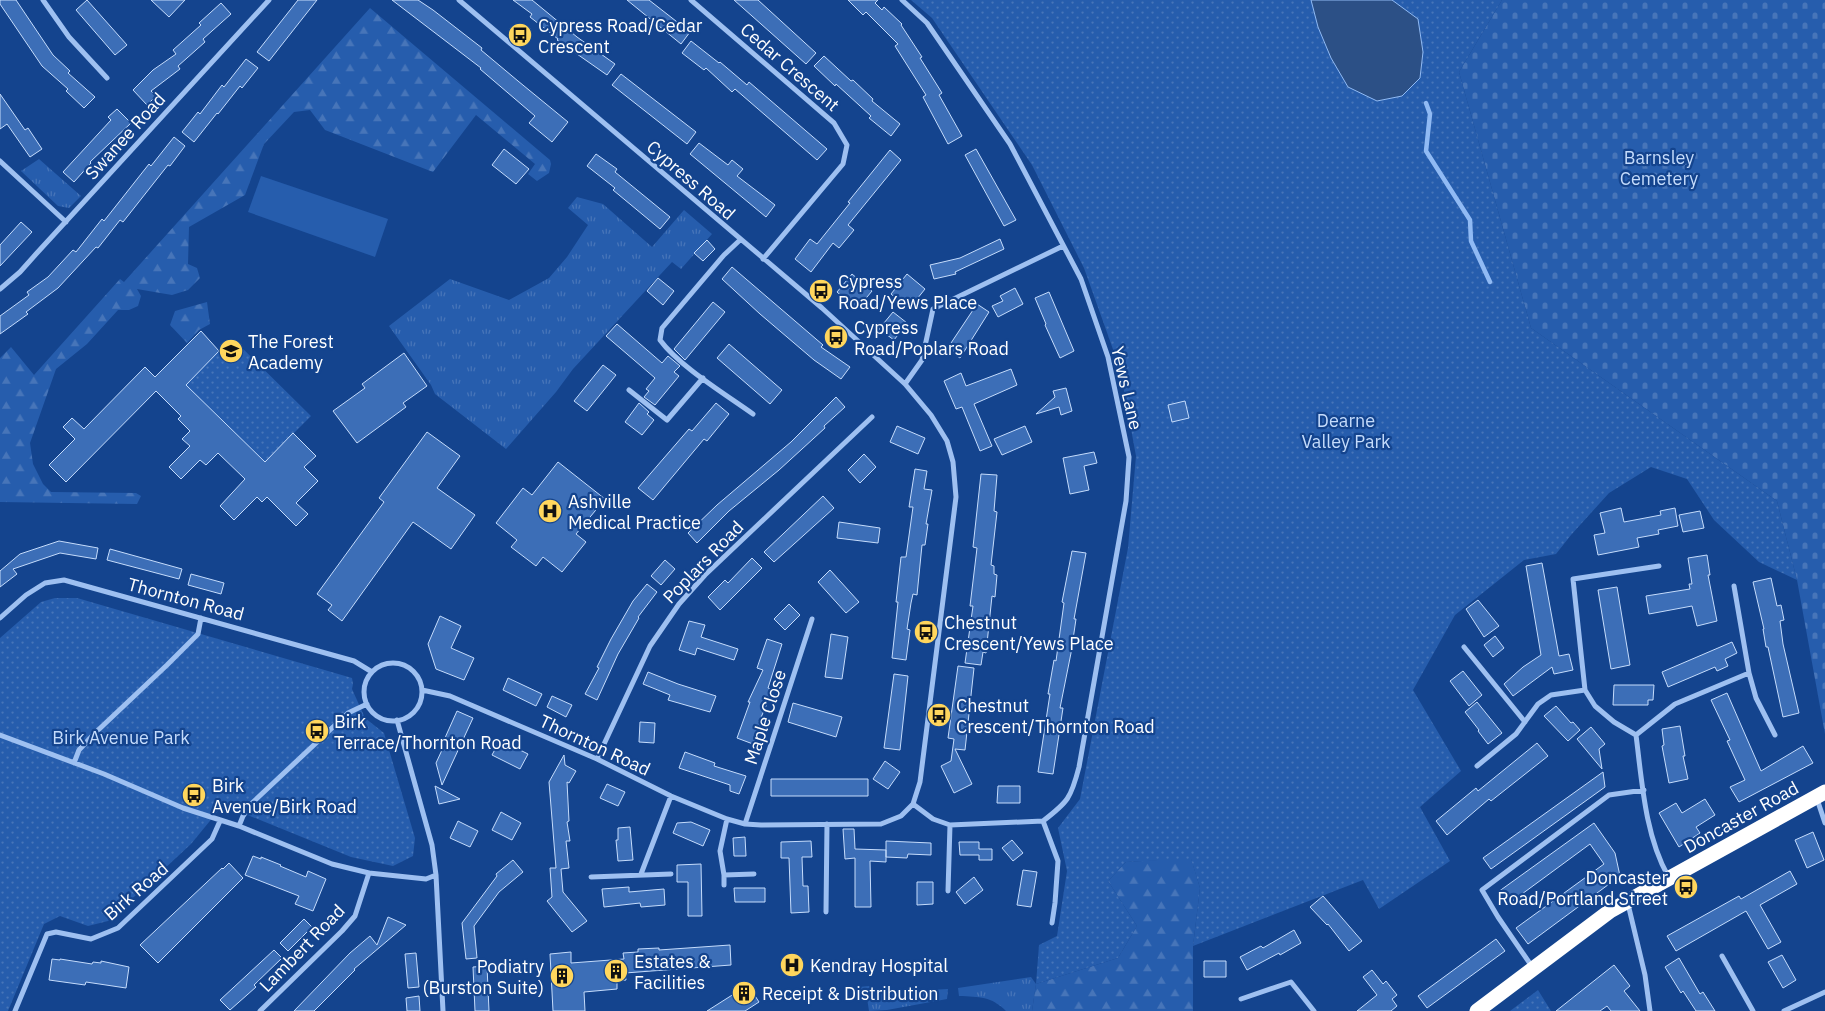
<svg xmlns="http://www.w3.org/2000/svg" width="1825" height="1011" font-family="'IBM Plex Sans',sans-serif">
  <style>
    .grass { fill: url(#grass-tufts) }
    .forest { fill: url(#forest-firs) }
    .cemetery { fill: url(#cemetery-stones) }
    .park { fill: url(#park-dots) }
    .pitch { fill: #265dad }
    .water { fill: #2c5086; stroke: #90baf4 }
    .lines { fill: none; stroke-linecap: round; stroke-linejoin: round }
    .stream { stroke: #90baf4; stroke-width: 4.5 }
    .building { fill: #3c6eb7; stroke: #c5dcfc }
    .street { stroke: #9ec0f1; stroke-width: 5 }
    .highway { stroke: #fff; stroke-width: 15 }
    .labels { text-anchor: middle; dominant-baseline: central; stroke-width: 4.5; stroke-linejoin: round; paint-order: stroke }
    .poi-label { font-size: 18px; fill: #fff; stroke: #14448e; text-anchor: start }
    .street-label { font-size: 18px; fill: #fff; stroke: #14448e }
    .park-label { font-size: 18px; fill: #c5dcfc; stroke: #14448e }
  </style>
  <defs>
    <pattern id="grass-tufts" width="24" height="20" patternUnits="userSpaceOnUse" patternTransform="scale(1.25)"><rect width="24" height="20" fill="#265dad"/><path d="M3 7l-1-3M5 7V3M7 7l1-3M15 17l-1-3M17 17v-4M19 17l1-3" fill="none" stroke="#4775b9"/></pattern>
    <pattern id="forest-firs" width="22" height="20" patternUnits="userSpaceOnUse" patternTransform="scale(1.25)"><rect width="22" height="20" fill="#265dad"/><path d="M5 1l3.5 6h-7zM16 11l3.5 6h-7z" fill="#4775b9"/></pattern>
    <pattern id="cemetery-stones" width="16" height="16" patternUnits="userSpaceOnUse" patternTransform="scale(1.25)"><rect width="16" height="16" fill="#265dad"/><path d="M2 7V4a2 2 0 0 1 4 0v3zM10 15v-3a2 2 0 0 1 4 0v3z" fill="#4775b9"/></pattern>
    <pattern id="park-dots" width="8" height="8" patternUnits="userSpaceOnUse" patternTransform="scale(1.25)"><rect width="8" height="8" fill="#265dad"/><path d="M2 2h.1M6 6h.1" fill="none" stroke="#4775b9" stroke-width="1.8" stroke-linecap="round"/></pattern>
  </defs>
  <rect width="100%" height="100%" fill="#14448e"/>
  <path class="grass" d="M39,159l42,37 -12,12 -11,-2 -37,-35z
    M577,197l26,7 49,43 32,-37 28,24 -31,35 -9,-7 -99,107 -17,23 -50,57 -71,-55 -4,-9 -42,-59 61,-47 59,21 40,-22 18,-21 21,-32 -20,-17z
    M1031,977l5,7 -4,27h-26c-15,-15 -26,-14 -47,-15l-1,-8z
    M869,986l9,7 70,-4 -1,10 -60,11 -18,1 -2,-13 -8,-11z"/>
  <path class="forest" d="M370,8l180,152 1,4 -2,9 -12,8 -9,-7 7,-10 -59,-49 -43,57 -108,-42 -15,-20 -16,2 -30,32 -19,51 -56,32 -1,37 9,4 3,10 -12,12 -16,5 -35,-6 4,7 -3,10 -9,4h-11l-31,34 -31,25 -26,74 3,21 10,20 8,8 85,1 5,3 -4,8 -137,-2v-144l11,-11 23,28 86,-96 4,3z
    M207,302l3,22 -11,6 -12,13 -17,-18 5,-14z
    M1191,858l9,30 -7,58v65h-161l4,-27 82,-26 19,-32 -29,-45 18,-19z"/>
  <path class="cemetery" d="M1502,0h323v734l-28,-154 -20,-79 -246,-173 -72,-256z"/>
  <path class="park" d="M911,0h591l-43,72 72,256 246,173 20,79 -38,-18 -45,-42 -27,-41 -36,-12 -42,26 -38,42 -15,19 -32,6 -69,55 -42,75 48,81 -41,36 30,54 -71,48 -16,-29 -170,66 7,-58 -9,-29 -65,3 -18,19 29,45 -19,32 -82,26 3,-39 18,-9 10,-65 -9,-43 22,-29 48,-251 8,-92 -16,-87 -36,-101 -52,-103 -100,-147z
    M233,339l78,77 -59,59 1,-24 -58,-57 -21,3 45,-46z
    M55,598h22l275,80 1,6 -1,5 13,29 19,15 31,105 -2,18 -20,10 -42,-9 -128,-52 -32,39 -83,77 -20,5 -28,-10 -16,8 -36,87h-8v-373l41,-36z
    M1538,990l13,21h-41z"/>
  <path class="pitch" d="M261,176l127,43 -13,38 -127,-45z"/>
  <path class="water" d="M1311,0h81l26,19 5,33 -3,26 -18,18 -25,5 -29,-14 -17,-29 -13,-31z"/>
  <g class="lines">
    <path class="stream" d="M1426,103l4,11 -4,37 44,69 1,21 19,41"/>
  </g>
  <path class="building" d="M0,0h16l37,55 17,16 -2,2 27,24 -11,11 -18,-17 2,-2 -26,-23 -42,-62z
    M87,0l40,45 -12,10 -39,-45z
    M151,0h34l-16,17z
    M298,0h19l-48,61 -12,-9z
    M392,0h26l15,10 49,38 -1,2 37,31 50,41 -16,20 -23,-19 6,-7 -55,-47 1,-1z
    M513,0h19l45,37 38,27 -8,11 -50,-35 1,-1 -28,-22 2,-3z
    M627,0h22l41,32 -9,12z
    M734,0h24l58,53 -10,11z
    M848,0h30l-3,3 7,7 2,-3 18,17 -1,1 21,32 -2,1 22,35 -3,2 23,41 -14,8 -25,-47 3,-2 -31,-49 3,-2 -32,-32 -3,3z
    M221,3l10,11 -28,25 2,3 -27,24 2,3 -29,22 5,5 -9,9 -14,-15 20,-20 23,-16 -3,-4 28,-25 -2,-2z
    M691,41l28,22 1,-1 27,23 2,-3 78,67 -10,11 -82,-71 -3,3 -26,-24 -2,2 -22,-17z
    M824,56l27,25 2,-1 20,19 -1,2 28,23 -9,12 -22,-18 2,-2 -35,-32 -1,2 -21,-20z
    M246,59l12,9 -16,20 -2,-2 -22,28 -1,-1 -23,29 -12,-10 16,-20 2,2 22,-29 2,2z
    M621,74l75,58 -9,12 -75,-59z
    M0,94l25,36 3,-2 14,21 -12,8 -23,-33 -7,5z
    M117,109l14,14 -41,39 1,1 -17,19 -11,-10 48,-52 -3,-3z
    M174,137l11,9 -15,20 -2,-1 -45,57 -3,-2 -22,28 -2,-1 -38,41 -32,24 2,2 -28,20v-18l29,-21 -2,-3 21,-15 25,-27 3,2 26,-33 2,2 45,-57 2,2z
    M699,143l29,22 4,-5 11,9 -6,7 38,29 -9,12 -76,-63z
    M504,149l25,20 -13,15 -24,-19z
    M976,149l40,71 -12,6 -39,-71z
    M890,150l11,10 -53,65 6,5 -15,18 -6,-5 -22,29 -16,-13 15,-20 7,5 33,-41 -2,-1z
    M596,154l21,15 -2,3 55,45 -10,12 -47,-39 2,-2 -28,-22z
    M21,222l11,10 -32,34v-21z
    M1000,239l4,10 -49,23 1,2 -22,5 -4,-14 30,-7z
    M707,240l8,9 -12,12 -9,-8z
    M732,267l91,78 -2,2 29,20 -9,12 -27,-19 -54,-46 -38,-35z
    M852,274l20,17 -15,18 -20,-17z
    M907,274l18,15 -16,20 -18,-15z
    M658,278l16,13 -11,14 -16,-14z
    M1015,288l8,16 -25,13 -6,-11 11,-5 -3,-5z
    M1049,292l25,59 -14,7 -15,-33 1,-1 -11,-26z
    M713,302l12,10 -40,48 -11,-11z
    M977,304l12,8 -29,46 -13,-9z
    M893,312l14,11 -13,17 -15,-11z
    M617,324l45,39 6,-7 12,10 -6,6 5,4 -24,29 -11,-8 5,-6 -3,-2 9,-11 -49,-42z
    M201,331l18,20 -33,34 79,77 28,-29 23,23 -12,11 14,14 -22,22 12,11 -12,12 -29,-29 -5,5 -5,-5 -23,23 -14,-14 25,-27 -27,-26 -12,12 -6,-5 -19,19 -12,-12 21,-21 -8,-7 8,-8 -12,-12 3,-3 -25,-25 -90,91 -17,-17 26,-26 -12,-12 9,-9 12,11 61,-62 10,10z
    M729,344l53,46 -12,14 -53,-46z
    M404,353l23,33 -24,17 3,4 -49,36 -24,-32 32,-23 -3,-4z
    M603,365l13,10 -29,36 -13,-10z
    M1011,369l6,16 -43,19 18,42 -12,5 -18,-44 -6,2 -12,-28 17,-8 5,13z
    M1066,388l6,23 -11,4 -2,-8 -23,7 19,-17 -2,-6z
    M836,397l9,10 -21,19 1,2 -46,42 -50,41 -32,32 -9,-10 29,-28 74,-63z
    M1185,401l4,17 -17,4 -4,-17z
    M639,403l10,9 -2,2 7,6 -12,15 -17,-13z
    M716,403l13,11 -22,27 -3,-2 -51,61 -15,-12 51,-59 3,2z
    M897,426l28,12 -7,16 -28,-12z
    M1025,426l7,16 -30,13 -8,-16z
    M427,432l33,24 -23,32 38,27 -24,34 -38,-27 -71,99 -14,-11 4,-5 -15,-11 67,-92 -5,-4z
    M1094,452l3,11 -13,3 5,24 -19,4 -7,-36z
    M864,454l12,13 -16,16 -12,-13z
    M558,462l47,37 -29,35 10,8 -24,30 -19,-15 -7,9 -25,-19 6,-7 -21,-17 27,-35 9,7z
    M915,469l12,2 -3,18 8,1 -6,34h2l-3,21h-3l-5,50 -4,-1 -2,9 -4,26 3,1 -4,30 -14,-2 6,-56h-2l5,-45h5l7,-50h-4z
    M981,474l16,1 -3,36 3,1 -6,53 3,1v8l3,1 -2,22 -3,-1 -6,57 -3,-1 -2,13 -16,-2 8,-57h-3l7,-58 -4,-1z
    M823,496l11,12 -60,54 -10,-10z
    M1621,508l3,14 37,-7 -1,-4 15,-3 3,18 -20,4 1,4 -22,4 2,9 -41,8 -4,-20 11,-2 -5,-20z
    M1700,511l4,17 -21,4 -4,-17z
    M839,522l41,6 -2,15 -41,-5z
    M59,541l39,7 -2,11 -36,-6 -47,16 4,5 -17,13v-16l20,-17z
    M110,549l72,20 -3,10 -72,-19z
    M1072,551l14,2 -12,66h2l-5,34 -11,55h3l-10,66 -15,-2 12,-78h-2l6,-34 2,1 8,-58 -2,-1z
    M1707,555l3,20h-2l9,46 -20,5 -5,-20 -43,8 -3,-18 44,-7 -1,-5h3l-4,-26z
    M752,558l10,10 -42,42 -12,-13 17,-17 3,3z
    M665,560l10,9 -14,16 -10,-9z
    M1542,563l17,93 10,-2 4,16 -19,4 -2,-7 -39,29 -9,-12 19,-17 18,-12 -15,-89z
    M830,570l29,32 -13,11 -28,-31z
    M191,574l33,9 -3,11 -33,-9z
    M1771,578l6,28 4,-1 3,15 -4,1 3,23 16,69 -16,4 -15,-70h-2l-3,-18h1l-11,-47z
    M647,584l10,8 -19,25 1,1 -21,36 -21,46 -12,-6 14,-26 -2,-1 14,-28 22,-38z
    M1617,587l13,78 -19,4 -13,-79z
    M1478,600l21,26 -15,11 -18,-28z
    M789,604l11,11 -15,15 -11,-11z
    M440,616l21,10 -10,22 23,10 -10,22 -28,-11 -8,-25z
    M689,621l16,4 -4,12 37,12 -4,11 -37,-12 -2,7 -16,-5z
    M831,634l17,3 -6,42 -17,-2z
    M1495,636l9,12 -11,9 -9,-12z
    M767,639l15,5 -14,44 5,2 -14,32 2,1 -8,21 -16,-6 13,-36h-2l15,-32 -6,-2z
    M1732,642l5,11 -12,6 3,7 -11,5 -2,-4 -47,20 -6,-15z
    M958,666l16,2 -9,82 -10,-1 17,35 -18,9 -13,-27 10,-5 3,-22 -6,-1z
    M1463,671l19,24 -13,11 -19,-25z
    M648,672l30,12 38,12 -6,16 -42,-12 2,-5 -27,-11z
    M894,674l14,2 -8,74 -16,-2z
    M508,678l34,16 -6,12 -33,-16z
    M1614,685h40l-1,15h-5v5h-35z
    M1727,693l34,78 42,-25 10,17 -74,39 -9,-15 15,-7 -18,-39 3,-1 -19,-40z
    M552,696l20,9 -6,12 -19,-10z
    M1477,702l25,31 -14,11 -10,-13 1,-1 -14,-18z
    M793,703l49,14 -6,20 -48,-15z
    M1556,706l15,17 2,-1 7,8 -12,11 -24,-25z
    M457,711l16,7 -31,67 -6,-22 6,-13 -2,-1z
    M640,722l15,1 -1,20 -15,-1z
    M1680,726l5,30h-2l5,23 -19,4 -7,-37 2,-1 -2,-16z
    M1591,727l14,17 -6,5 3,20 -25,-30z
    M500,740l28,14 -8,15 -28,-14z
    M1537,743l11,13 -57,45 -2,-2 -42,36 -11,-14 40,-33 2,3z
    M685,752l30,11 -1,3 32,10 -7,18 -9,-3v-6l-51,-17z
    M564,755l1,10 11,6 -7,12 -2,-1 2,39 -2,1 3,19h-4l3,27 -8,1 2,23 24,29 -15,11 -25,-31 5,-4 -2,-29h6l-7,-86z
    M885,761l15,11 -12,17 -15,-10z
    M1603,772l2,15 -114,82 -8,-11z
    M771,779h97v17h-97z
    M607,784l18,8 -7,14 -18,-8z
    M435,786l25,13 -21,5z
    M998,786h22v17h-23z
    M1705,799l10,16 -19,12 4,6 -21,14 -20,-34 17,-10 6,10z
    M501,812l20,11 -9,17 -20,-10z
    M458,821l20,10 -8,16 -20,-9z
    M691,822l19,8 -7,16 -30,-13 4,-10z
    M1594,823l21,30 5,23 -92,68 -12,-16 88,-64 -14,-20 -83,61 -9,-13z
    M630,827l3,33 -15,1 -2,-21h2v-12z
    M843,829h11l1,20 31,1v12l-16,-1 1,46h-16v-49l-10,1z
    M1813,832l11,28 -17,8 -12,-28z
    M745,837l1,19h-12l-1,-18z
    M1012,840l11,13 -10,8 -11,-13z
    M811,841l1,16h-10l1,29h5l1,26 -18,1 -2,-55h-8v-16z
    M886,841l45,2v12l-23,-1 -1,4 -21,-1z
    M959,842h20v7h13v11h-13v-5h-19z
    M253,856l8,3v-2l20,8 -1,1 26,11 2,-6 18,8 -13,32 -18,-7 4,-8 -54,-21z
    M513,860l10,12 -24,20 -25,34 3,32 -11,1 -4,-36 35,-47 -1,-2z
    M229,863l14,15 -85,85 -18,-18 82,-77 1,1z
    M701,864l1,52h-14v-34h-11v-17z
    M1023,870l14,2 -6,35 -14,-2z
    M1790,871l7,13 -37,21 21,37 -13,7 -22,-38 -70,40 -9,-15 72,-40 2,3z
    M974,877l9,13 -18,14 -9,-12z
    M917,882h16v22l-16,1z
    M629,887v5l35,-3 1,16 -24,2 -1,-4 -36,4 -2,-18z
    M734,888h31v14h-30z
    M1323,896l39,45 -13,10 -21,-27 -1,1 -17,-18z
    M388,917l18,8 -52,44 1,1 -41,41h-20l56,-58 20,-17 7,9z
    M304,919l8,8 -24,24 -8,-8z
    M1294,930l7,13 -21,12 -1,-2 -32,17 -7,-13 21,-11 2,2z
    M1496,939l9,12 -78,57 -9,-12z
    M730,945l1,20 -106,8 1,7 -9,1v8l-33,3 1,19h-32l-3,-57 21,-2v11l53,-4 -1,-6 15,-1v-3l21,-1v2z
    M274,950l8,8 -28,27 2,2 -26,23 -10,-10z
    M416,953l3,34 -11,1 -3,-34z
    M1782,955l14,25 -13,8 -15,-26z
    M1679,958l21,36 3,-2 12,19h-19l-13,-20 -2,2 -16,-26z
    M52,959l8,1v-1l32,5 1,-2 8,1v-2l28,6 -3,21 -40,-6 -1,3 -36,-5z
    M1204,961h22v16h-22z
    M1614,965l16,21 -6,5 16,20h-29l-4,-5 -7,5h-44z
    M487,966l2,45h-14l-2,-44z
    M1372,970l11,14 3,-3 11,14 -5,4 5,7 -6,5h-34l20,-16 -14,-18z
    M748,985l11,17 -14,9h-38z
    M419,996l1,15h-13l-1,-13z"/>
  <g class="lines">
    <path class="street" d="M43,0l26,37 38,41
      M691,0l143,123 13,22 -4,19 -80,95
      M902,0l25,23 83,121 71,135 27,78 21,100 -3,44 -47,266c-8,31 -11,35 -36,54
      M0,161l66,61
      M740,240l-16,15 -62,73 -2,12c19,26 65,54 93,74
      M0,289l20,-17 16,-18 233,-254
      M905,384l17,-24 11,-51 130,-63
      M629,390l38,30 36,-42
      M1659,566l-86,13 12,111 10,16 19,16 22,13c6,47 9,100 32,141
      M1734,586l15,87 7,25 19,37
      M0,618l26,-23 19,-12 19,-3 290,81 18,11
      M1464,647l61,75
      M364 692a29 29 0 1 1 58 0a29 29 0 1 1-58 0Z
      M422,690l28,6 147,63 74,37 56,23 18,5 16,1 120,-1 20,-8 12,-12 7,-22 36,-285 -3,-35 -6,-21 -16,-26 -26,-31 -83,-76 -363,-308
      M397,720l35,125 4,30 7,136
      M0,735l104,39 79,34 56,18 93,38 37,9 57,6 10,-4
      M1636,735l39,-31 74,-31
      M597,759l53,-113 29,-42 26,-29 167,-158
      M74,763l5,-13 15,-16 73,-69 31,-31 3,-16
      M1477,766l39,-32 22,-30 13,-9 34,-5
      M1817,799l8,24
      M913,804l20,15 17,6 93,-4
      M1043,821l15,40 -3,42 -3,20
      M745,824l67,-205
      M239,826l4,-10 8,-12 97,-91 19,-9
      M641,874l30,-78
      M724,875l-4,-24 7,-32
      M591,877l80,-3
      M724,885v-10l30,-1
      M948,891l2,-66
      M1628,904l17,71 5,36
      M826,912l1,-88
      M1722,956l31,55
      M1533,968l-35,-51 -16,-27 127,-95 35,-5
      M1241,999l50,-17 23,29
      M15,1011l32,-77 9,-2 35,7 27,-11 94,-89 8,-18
      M260,1011l82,-80 13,-15 14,-43
      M1784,1011l41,-19"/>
    <path class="highway" d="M1477,1011l133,-100 215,-119"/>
  </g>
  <defs>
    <g id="bus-disc" transform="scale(1.25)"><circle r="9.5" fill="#ffd65d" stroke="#14448e"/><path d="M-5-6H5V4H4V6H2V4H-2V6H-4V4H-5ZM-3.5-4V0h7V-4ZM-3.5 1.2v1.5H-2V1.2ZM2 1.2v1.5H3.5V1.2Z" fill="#111"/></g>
    <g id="school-disc" transform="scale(1.25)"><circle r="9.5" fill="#ffd65d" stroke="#14448e"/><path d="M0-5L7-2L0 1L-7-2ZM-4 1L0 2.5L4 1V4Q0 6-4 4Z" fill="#111"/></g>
    <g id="hospital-disc" transform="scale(1.25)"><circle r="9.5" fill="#ffd65d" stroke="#14448e"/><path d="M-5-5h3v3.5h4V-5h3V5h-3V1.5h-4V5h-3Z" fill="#111"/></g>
    <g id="building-disc" transform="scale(1.25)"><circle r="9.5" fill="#ffd65d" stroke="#14448e"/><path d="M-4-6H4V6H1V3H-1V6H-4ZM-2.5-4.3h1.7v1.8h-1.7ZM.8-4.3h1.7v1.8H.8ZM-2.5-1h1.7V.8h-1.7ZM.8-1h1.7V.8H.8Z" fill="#111"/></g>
  </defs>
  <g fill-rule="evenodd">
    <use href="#bus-disc" x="520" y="35"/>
    <use href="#bus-disc" x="821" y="291"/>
    <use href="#bus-disc" x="836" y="337"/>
    <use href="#school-disc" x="231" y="351"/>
    <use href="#hospital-disc" x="550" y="511"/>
    <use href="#bus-disc" x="926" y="632"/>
    <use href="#bus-disc" x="939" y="715"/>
    <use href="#bus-disc" x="317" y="731"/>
    <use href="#bus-disc" x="194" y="795"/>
    <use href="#bus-disc" x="1686" y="887"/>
    <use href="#hospital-disc" x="792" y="965"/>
    <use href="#building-disc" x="616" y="971"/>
    <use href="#building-disc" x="562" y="976"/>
    <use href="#building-disc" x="744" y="993"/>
  </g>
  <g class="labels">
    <g class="poi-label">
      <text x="538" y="25">Cypress Road/Cedar<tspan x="538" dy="21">Crescent</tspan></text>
      <text x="838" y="281">Cypress<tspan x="838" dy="21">Road/Yews Place</tspan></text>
      <text x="854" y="327">Cypress<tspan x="854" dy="21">Road/Poplars Road</tspan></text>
      <text x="248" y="341">The Forest<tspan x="248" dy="21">Academy</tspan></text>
      <text x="568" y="501">Ashville<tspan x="568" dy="21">Medical Practice</tspan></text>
      <text x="944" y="622">Chestnut<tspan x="944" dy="21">Crescent/Yews Place</tspan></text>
      <text x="956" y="705">Chestnut<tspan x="956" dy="21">Crescent/Thornton Road</tspan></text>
      <text x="334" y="721">Birk<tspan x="334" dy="21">Terrace/Thornton Road</tspan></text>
      <text x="212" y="785">Birk<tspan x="212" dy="21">Avenue/Birk Road</tspan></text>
      <text x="1668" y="877" text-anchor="end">Doncaster<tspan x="1668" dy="21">Road/Portland Street</tspan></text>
      <text x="634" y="961">Estates &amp;<tspan x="634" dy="21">Facilities</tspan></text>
      <text x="810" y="965">Kendray Hospital</text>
      <text x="544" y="966" text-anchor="end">Podiatry<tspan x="544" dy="21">(Burston Suite)</tspan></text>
      <text x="762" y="993">Receipt &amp; Distribution</text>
    </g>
    <g class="street-label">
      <text transform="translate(790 67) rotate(41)">Cedar Crescent</text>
      <text transform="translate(125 136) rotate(-48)">Swanee Road</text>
      <text transform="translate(691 180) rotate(41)">Cypress Road</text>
      <text transform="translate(1127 388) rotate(77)">Yews Lane</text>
      <text transform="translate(703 562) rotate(-46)">Poplars Road</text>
      <text transform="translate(186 599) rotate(15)">Thornton Road</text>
      <text transform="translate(765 717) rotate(-72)">Maple Close</text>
      <text transform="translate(595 745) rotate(25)">Thornton Road</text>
      <text transform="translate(1741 817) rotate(-29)">Doncaster Road</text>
      <text transform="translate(136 891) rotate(-41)">Birk Road</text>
      <text transform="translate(302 948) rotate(-46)">Lambert Road</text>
    </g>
    <g class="park-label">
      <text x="1659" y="157">Barnsley<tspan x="1659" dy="21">Cemetery</tspan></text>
      <text x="1346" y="420">Dearne<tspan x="1346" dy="21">Valley Park</tspan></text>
      <text x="121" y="737">Birk Avenue Park</text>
    </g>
  </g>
</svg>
